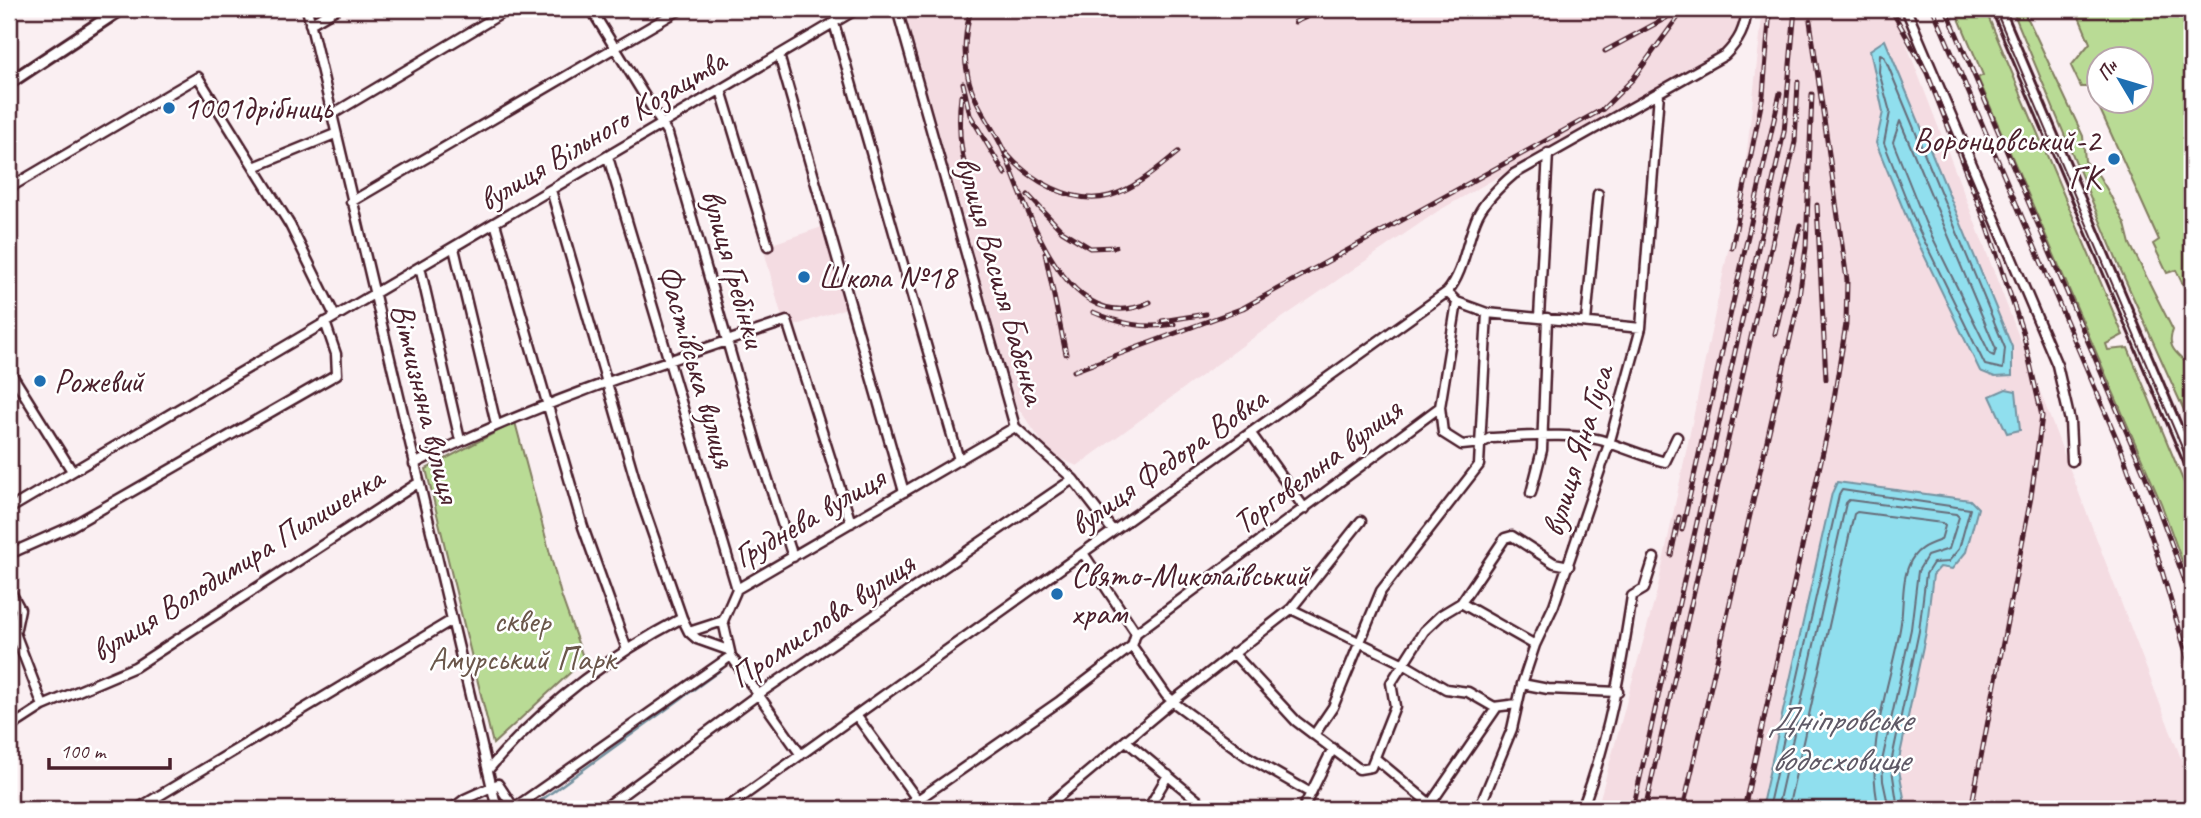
<svg xmlns="http://www.w3.org/2000/svg" width="2201" height="818" font-family="Caveat,sans-serif">
  <style>
    .built { fill: #f4dce2 }
    .green { fill: #b9db95; stroke: #827d60; stroke-width: 2; fill-rule: evenodd }
    .water { fill: #90dfee; stroke: #7492a0; stroke-width: 2 }
    .lines { fill: none; stroke-linecap: round; stroke-linejoin: round }
    .shore { stroke: #666c79; stroke-width: 2 }
    .stream { stroke: #7492a0; stroke-width: 2.5 }
    .minor-casing { stroke: #4a1f2b; stroke-width: 13 }
    .major-casing { stroke: #4a1f2b; stroke-width: 16 }
    .minor { stroke: #fff; stroke-width: 8 }
    .major { stroke: #fff; stroke-width: 10 }
    .tram { stroke: #4a1f2b; stroke-width: 2 }
    .rail-casing { stroke: #4a1f2b; stroke-width: 5 }
    .rail { stroke: #fff; stroke-width: 2.5; stroke-dasharray: 8; stroke-linecap: butt }
    .poi-dot { fill: #1f6fb2; stroke: #fff; stroke-width: 2.5 }
    .labels { text-anchor: middle; dominant-baseline: central; stroke-width: 5; stroke-linejoin: round; paint-order: stroke }
    .poi-label { font-size: 33px; fill: #4a1f2b; stroke: #fff; text-anchor: start }
    .street-label { font-size: 33px; fill: #4a1f2b; stroke: #fff }
    .park-label { font-size: 33px; fill: #6b574b; stroke: #fff }
    .water-label { font-size: 35px; font-style: italic; fill: #5f5966; stroke: #fff }
  </style>
  <rect width="100%" height="100%" fill="#faeff2"/>
  <filter id="ink" filterUnits="userSpaceOnUse"><feTurbulence type="fractalNoise" baseFrequency=".0143" numOctaves="2"/><feDisplacementMap in="SourceGraphic" scale="14" xChannelSelector="R" yChannelSelector="G"/><feConvolveMatrix kernelMatrix="1 2 1 2 8 2 1 2 1" color-interpolation-filters="sRGB"/></filter>
  <g filter="url(#ink)">
    <path class="built" d="M904,9h838l-6,33 -298,169 -185,127 -176,128 -18,-8 -17,-16 -26,-37z
      M1763,9h130l299,778v22h-286l-8,-45 28,-132 7,-57 7,-8 6,3 20,-18 12,-44 -8,-8 -133,-18 -5,11 -71,316h-164l60,-218 88,-422z
      M822,227l24,81 -52,18 -4,-10 -8,2 -19,-71z"/>
    <path class="green" d="M1955,9h30l138,326 -17,9 2,6 20,-2 64,154v87l-31,-86 -183,-425 5,-3z
      M2012,9h9l8,12 54,115 2,25 14,15 9,15 17,33 5,20 43,86c-9,21 11,26 19,40v58l-73,-162z
      M2079,9h113v295l-16,-34 -9,3 -14,-29 6,-4 -69,-153h-9l-10,-21 19,-23 -13,-31zM2100,60h42v42h-42z
      M515,422l46,173 23,65 -91,84 -67,-275z"/>
    <path class="water" d="M1885,40l127,307v29l-17,1 -15,-6 -69,-143 -35,-85 7,-31 -13,-62z
      M2006,389l10,2 4,39 -13,3 -17,-37z
      M1837,482l133,18 8,8 -12,44 -14,17 -12,-2 -7,8 -7,57 -28,132 8,45h-145l71,-316z"/>
    <g class="lines">
      <path class="shore" d="M1880,54l4,2 121,292 -2,21 -18,-4 -68,-139 -33,-83 6,-31 -11,-40z
        M1900,121l96,228 -2,7 -4,-2 -65,-132 -32,-80z
        M1768,809l71,-314 3,-5 128,19 -11,40 -11,13 -15,1 -7,11 -7,57 -28,132 7,46
        M1777,809l69,-306 3,-3 107,14 3,3 -10,32 -22,7 -9,15 -7,58 -29,132 1,20 6,28
        M1788,809l66,-295 3,-2 85,11 3,3 -4,14c-14,5 -26,9 -32,25 -8,18 -5,44 -9,64 -11,60 -36,119 -21,180"/>
      <path class="stream" d="M529,809l193,-140"/>
      <g class="minor-casing">
        <path id="minor" d="M307,9l190,800
          M591,9l77,125 90,315 35,108
          M897,9l118,418 58,52 40,52
          M1906,9l151,356 13,56 2,40
          M834,23l125,437
          M310,24l26,-15
          M779,55l125,437
          M721,90l47,156
          M331,115l178,-106
          M608,157l129,432
          M254,167l81,-33
          M9,188l189,-111 92,148 45,91
          M551,190l90,310 41,118
          M351,202l330,-193
          M495,223l88,304 43,120
          M454,248l42,176
          M420,267l40,173
          M1457,302l30,11 154,15
          M1539,317l9,-164
          M1586,322l12,-128
          M9,370l63,101
          M1440,407l3,26 19,12 20,-2 8,-5c30,-1 86,-6 114,3 20,7 40,15 61,21l12,-25
          M1252,435l53,74
          M414,464c118,-60 247,-101 373,-143l64,202
          M1531,493l11,-43 5,-132
          M9,509l848,-500
          M1083,553l53,80
          M9,554l61,-27 267,-153 -1,-20 -11,-32
          M9,589l11,20 -5,24 28,73
          M1461,603l74,42
          M1291,609l111,54 44,26 22,3 26,15 23,-3
          M723,621l8,35 70,99
          M689,632l8,7 31,11
          M1132,646l34,49 11,10 71,52 61,35
          M1233,653l63,68 63,48 12,-2 24,-61 -4,-23 33,-52 17,-16 20,-12 44,-65 7,-2 42,27 15,3
          M1522,684l26,5 70,3
          M856,715l68,94
          M9,728l34,-22 92,-39 283,-184
          M1314,735l19,-28 48,-116 98,-126 8,-152
          M1126,741l82,68
          M1375,758l54,45
          M488,770c54,-64 120,-113 194,-152l7,14 34,-11 14,-32 278,-162
          M137,809l315,-189
          M452,809l13,-10 33,-15 16,24 217,-152
          M603,809l153,-113 317,-217
          M725,809l722,-517c18,-21 19,-52 31,-77 8,-16 22,-29 36,-41l211,-119c14,-14 20,-26 22,-46
          M895,809l24,-10 141,-98 72,-55 4,-13 304,-226 17,-105 -10,-10
          M1044,809l129,-108 118,-92 70,-88
          M1148,809l20,-34
          M1303,809l30,-61
          M1427,809l70,-102
          M1479,809l33,-80 10,-45 13,-39 19,-40 55,-161 32,-116 18,-235
          M1582,809c27,-70 39,-140 50,-213l12,-7 10,-31"/>
      </g>
      <g class="major-casing">
        <path id="major" d="M1998,9l194,457
          M9,83l112,-74"/>
      </g>
      <use href="#minor" class="minor"/>
      <use href="#major" class="major"/>
      <path class="tram" d="M1995,9l197,462"/>
      <g class="rail-casing">
        <path id="rail" d="M971,9c-6,22 -8,46 -3,68 6,27 24,48 35,72 24,57 62,193 147,153
          M1891,9l36,64 61,155 35,105 19,83 -11,81 -60,312
          M1933,9l188,440 33,95 38,129
          M1946,9l207,485 39,106
          M1295,22l30,-13
          M1605,51l61,-33 10,-9
          M963,83l7,32 35,59
          M961,96c-5,41 3,74 16,113
          M1006,153c22,26 67,53 103,43 26,-7 48,-27 69,-44
          M1028,195l34,36 28,17 26,-1
          M1817,205l9,174
          M1732,248l31,-153 7,-86
          M1045,253l21,101
          M1093,312c27,12 52,17 81,12
          M1162,321l44,-7
          M1775,334l25,-109
          M1074,371l169,-63 360,-199 30,-30 51,-70
          M1682,530l98,-437
          M1671,555l8,-38
          M1633,809l151,-677 11,-123
          M1645,809l150,-667 3,-60
          M1683,809l115,-505 8,-56 6,-154
          M1744,809l88,-398 14,-87 1,-44 -37,-259"/>
      </g>
      <use href="#rail" class="rail"/>
    </g>
  </g>
  <g class="poi-dot">
    <circle cx="169" cy="108" r="7"/>
    <circle cx="2114" cy="159" r="7"/>
    <circle cx="804" cy="277" r="7"/>
    <circle cx="40" cy="381" r="7"/>
    <circle cx="1057" cy="594" r="7"/>
  </g>
  <g class="labels">
    <g class="poi-label">
      <text x="183" y="108">1001дрібниць</text>
      <text x="2100" y="140" text-anchor="end">Воронцовський-2<tspan x="2100" dy="38">ГК</tspan></text>
      <text x="818" y="277">Школа №18</text>
      <text x="54" y="381">Рожевий</text>
      <text x="1071" y="575">Свято-Миколаївський<tspan x="1071" dy="38">храм</tspan></text>
    </g>
    <g class="street-label">
      <text transform="translate(602 130) rotate(-31)">вулиця Вільного Козацтва</text>
      <text transform="translate(734 268) rotate(74)">вулиця Гребінки</text>
      <text transform="translate(1001 280) rotate(74)">вулиця Василя Бабенка</text>
      <text transform="translate(697 366) rotate(74)">Фастівська вулиця</text>
      <text transform="translate(426 403) rotate(76)">Вітчизняна вулиця</text>
      <text transform="translate(1577 451) rotate(-73)">вулиця Яна Гуса</text>
      <text transform="translate(1168 461) rotate(-35)">вулиця Федора Вовка</text>
      <text transform="translate(1317 466) rotate(-37)">Торговельна вулиця</text>
      <text transform="translate(809 517) rotate(-30)">Груднева вулиця</text>
      <text transform="translate(237 564) rotate(-32)">вулиця Володимира Пилишенка</text>
      <text transform="translate(822 620) rotate(-34)">Промислова вулиця</text>
    </g>
    <g class="park-label">
      <text x="522" y="621">сквер<tspan x="522" dy="38">Амурський Парк</tspan></text>
    </g>
    <g class="water-label">
      <text x="1840" y="719">Дніпровське<tspan x="1840" dy="40">водосховище</tspan></text>
    </g>
  </g>
  <rect width="2201" height="818" fill="none" stroke="#fff" stroke-width="35"/>
  <rect x="18" y="18" width="2166" height="783" fill="none" stroke="#4a1f2b" stroke-width="2.5" filter="url(#ink)"/>
  <g transform="translate(2120 80) rotate(308)"><circle r="33" fill="#ffffff" stroke="#b7a5aa" stroke-width="2"/>
  <path d="M0-5L12 26L0 18L-12 26Z" fill="#1f6fb2"/>
  <text y="-10" font-size="19" font-weight="bold" text-anchor="middle" fill="#4a1f2b">Пн</text>
  </g>
  <path d="M49 758v10h121v-10" fill="none" stroke="#4a1f2b" stroke-width="3.5"/>
  <text x="60" y="758" font-size="21" fill="#4a1f2b" stroke="#ffffff" stroke-width="5" paint-order="stroke">100 m</text>
</svg>
